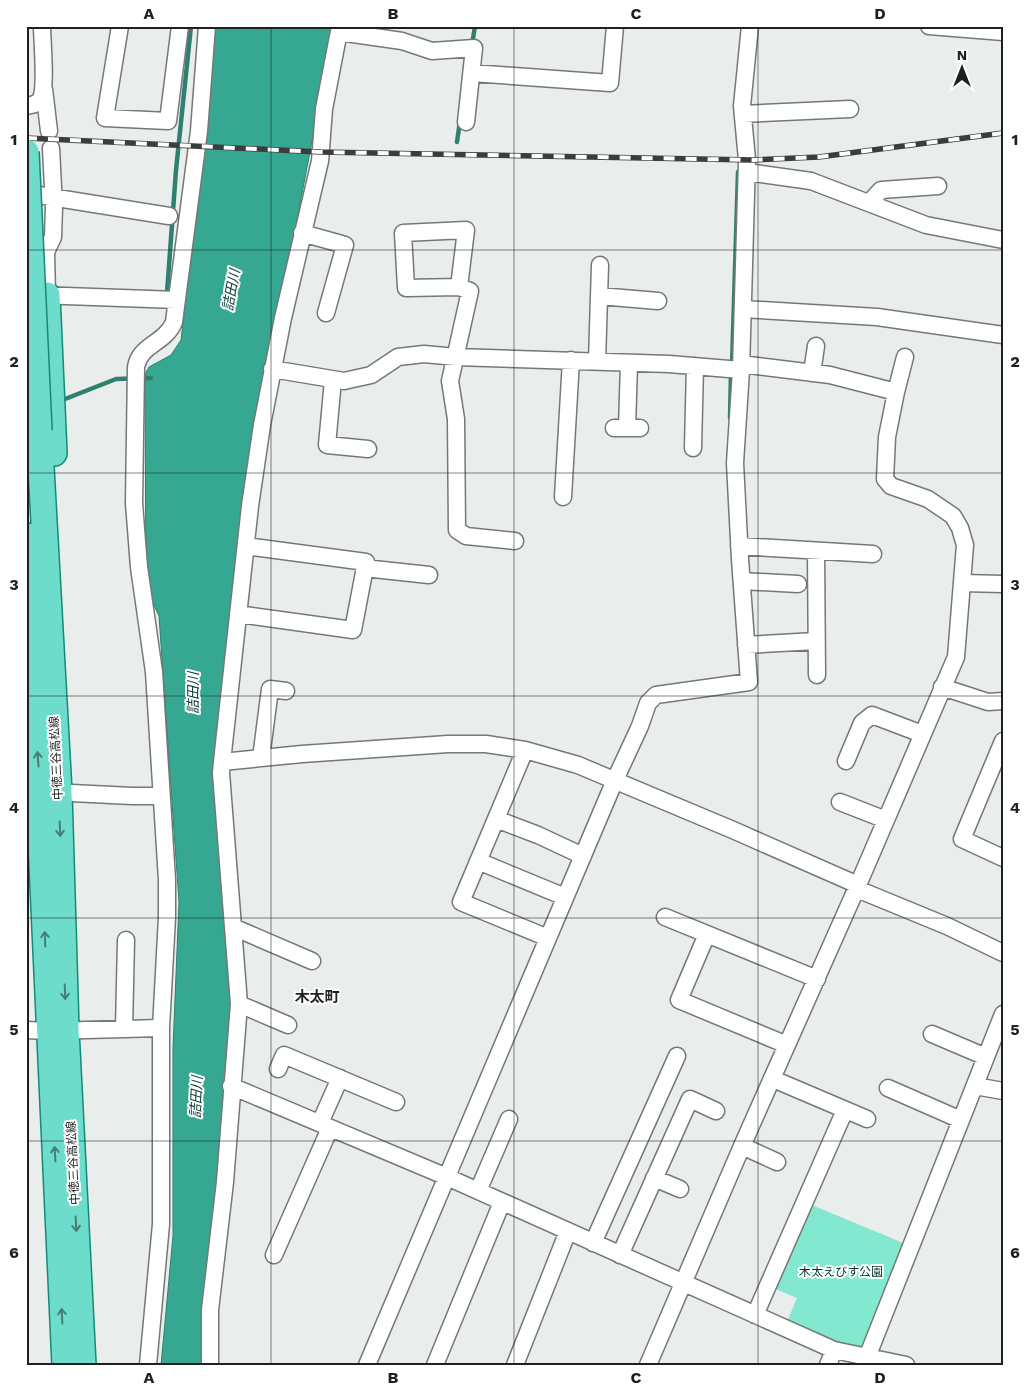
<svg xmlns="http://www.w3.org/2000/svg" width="1029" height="1391" font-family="'Work Sans','Noto Sans JP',sans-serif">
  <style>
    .green { fill: #82e8d0 }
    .water { fill: #36a891; stroke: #2f806f }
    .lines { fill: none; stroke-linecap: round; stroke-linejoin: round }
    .stream { stroke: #2f806f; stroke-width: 4.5 }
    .street-casing { stroke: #747877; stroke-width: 19 }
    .primary-casing { stroke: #148b78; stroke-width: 28 }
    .street { stroke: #fff; stroke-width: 16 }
    .primary { stroke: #6edcca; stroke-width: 25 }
    .rail-casing { stroke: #3b3d3c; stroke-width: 5.5 }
    .rail { stroke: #fff; stroke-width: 4; stroke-dasharray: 11; stroke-linecap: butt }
    .primary-bridge-casing { stroke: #148b78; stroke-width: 28; stroke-linecap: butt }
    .primary-bridge { stroke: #6edcca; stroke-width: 25 }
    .oneway { stroke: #467e75 }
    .grid { fill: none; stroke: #1f2120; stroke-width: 1; stroke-opacity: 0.55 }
    .labels { text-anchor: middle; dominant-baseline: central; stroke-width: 4; stroke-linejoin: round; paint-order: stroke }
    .street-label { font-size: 12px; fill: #1f2120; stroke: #fff }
    .park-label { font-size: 12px; fill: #00342b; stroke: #fff }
    .water-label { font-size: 14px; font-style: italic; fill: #104137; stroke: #fff }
    .quarter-label { font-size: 15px; font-weight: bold; fill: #1f2120; stroke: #fff }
    .neatline { fill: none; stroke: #1f2120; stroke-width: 2 }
    .grid-label { font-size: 16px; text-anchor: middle; font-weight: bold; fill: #1f2120 }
  </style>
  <rect width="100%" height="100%" fill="#e9eeec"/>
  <path class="green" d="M807,1203l101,42 -44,107 -30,-9 -47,-21 10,-24 -26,-11z"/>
  <path class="water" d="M214,26h120l-77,403 -40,343 17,232 -27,361h-46l12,-129v-188l6,-146 -20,-286 -13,-28 -1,-214 4,-7 22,-12 10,-15 24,-202z"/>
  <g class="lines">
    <path class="stream" d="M472,45l3,-19
      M457,142l3,-21
      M167,293l9,-123 15,-144
      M732,366l6,-194
      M60,401l56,-22 35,-1
      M730,418l1,-45"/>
    <g class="street-casing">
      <path id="street" d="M120,26l-15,92 63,3 12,-95
        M929,26l74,6
        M339,32l63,9 30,10 42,-3 -8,74
        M472,73l138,10 5,-57
        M44,89l5,42
        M26,106c6,-1 10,-1 14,-6 7,-10 2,-59 2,-74
        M743,114l107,-5
        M747,172l64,9 115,44 77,15
        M26,193l143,23
        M869,203l12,-13 57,-4
        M302,233l43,12 -19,68
        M41,244l5,8 1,43
        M46,252l7,-15 1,-30 -3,-59
        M459,287l-53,1 -3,-55 63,-3 -7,57 11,4 -20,90 6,38 1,111 9,6 49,5
        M38,295l139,5
        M599,296l59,5
        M743,309l134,8 126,18
        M597,361l3,-96
        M741,364l89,11 66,17 9,-35
        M272,369l72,12 27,-6 27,-18 26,-3 32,3 213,7 72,6
        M812,373l4,-27
        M333,380l-6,65 41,4
        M614,428h26
        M627,428l2,-65
        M693,448l2,-82
        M563,497l8,-137
        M739,546l134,8
        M816,552l1,123
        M364,568l65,7
        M742,581l56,3
        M962,583l41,1
        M238,614l115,16 13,-68 -120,-16
        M746,645l70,-4
        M942,687l46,15 15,-1
        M1003,741l-41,98 41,19
        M525,750l-64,152 87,36
        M261,758l9,-69 16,2
        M846,761l16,-38 10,-8 50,19
        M222,762l80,-8 146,-10h38l39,6 53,15 155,65 125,55
        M51,792l81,4h28
        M840,802l46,18
        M496,819l42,16 45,21
        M478,861l87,36
        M857,889l90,37 56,27
        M665,917l152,62
        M233,927l79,34
        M707,934l-28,66 108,45
        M239,1004l49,21
        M124,1029l2,-89
        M26,1030l23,1 112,-3
        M932,1034l54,23
        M278,1069l6,-14 112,47
        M773,1079l94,40
        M231,1086l216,91 387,173 72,15
        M975,1086l28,5
        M888,1088l73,32
        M320,1123l20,-45
        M742,1146l35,16
        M654,1178l26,11
        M478,1191l31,-72
        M593,1243l84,-187
        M274,1255l56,-127
        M620,1255l70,-156 26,12
        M755,1315l90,-205
        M148,1365l13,-141v-196l6,-111v-37l-13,-208 -15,-105 -5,-64 2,-136c4,-23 29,-23 38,-45l25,-191 8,-105
        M210,1365v-55l15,-128 14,-178 -18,-231 1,-11 28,-256 12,-81 21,-107 37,-157 4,-52 16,-83
        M367,1365l248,-585 25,-54 8,-23 8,-8 93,-13 -9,-123 -5,-96 6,-93 6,-210 -5,-54 8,-80
        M435,1365l67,-163
        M515,1365l53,-134
        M648,1365l94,-219 116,-261 98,-228 9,-112 -5,-17 -7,-12 -25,-17 -37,-13 -6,-7 2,-42 9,-45
        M828,1365l6,-15
        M864,1365l139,-351"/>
    </g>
    <g class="primary-casing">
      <path id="primary" d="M47,295l7,158
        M39,431l20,361 7,238 17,335
        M27,536l38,829"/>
    </g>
    <use href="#street" class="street"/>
    <use href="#primary" class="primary"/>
    <g class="rail-casing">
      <path id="rail" d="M26,138l295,14 432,8 66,-3 184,-24"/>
    </g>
    <use href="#rail" class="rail"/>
    <g class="primary-bridge-casing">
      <path id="primary-bridge" d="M26,152l13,279"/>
    </g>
    <use href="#primary-bridge" class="primary-bridge"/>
  </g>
  <defs><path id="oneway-shaft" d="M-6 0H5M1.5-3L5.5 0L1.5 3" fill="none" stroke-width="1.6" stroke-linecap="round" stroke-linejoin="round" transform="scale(1.25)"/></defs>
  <g class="oneway">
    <use href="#oneway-shaft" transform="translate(38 759) rotate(-94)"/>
    <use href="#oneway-shaft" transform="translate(60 829) rotate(88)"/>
    <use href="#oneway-shaft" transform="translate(45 939) rotate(-92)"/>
    <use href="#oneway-shaft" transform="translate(65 992) rotate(88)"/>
    <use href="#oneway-shaft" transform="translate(55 1154) rotate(-93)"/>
    <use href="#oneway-shaft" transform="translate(76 1224) rotate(87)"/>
    <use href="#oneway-shaft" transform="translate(62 1316) rotate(-93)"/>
  </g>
  <path class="grid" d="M271,26v1339M514,26v1339M758,26v1339M26,250h977M26,473h977M26,696h977M26,918h977M26,1141h977"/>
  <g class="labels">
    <g class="street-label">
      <text transform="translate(56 758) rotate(-93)">中徳三谷高松線</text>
      <text transform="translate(73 1163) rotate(-93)">中徳三谷高松線</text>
    </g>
    <g class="park-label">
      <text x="841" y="1272">木太えびす公園</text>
    </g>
    <g class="water-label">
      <text transform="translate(231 290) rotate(-80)">詰田川</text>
      <text transform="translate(193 693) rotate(-90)">詰田川</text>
      <text transform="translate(196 1097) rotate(-87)">詰田川</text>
    </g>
    <g class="quarter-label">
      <text x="317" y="997">木太町</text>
    </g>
  </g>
  <rect width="1029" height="1391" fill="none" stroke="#ffffff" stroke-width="55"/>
  <g transform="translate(962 68)" stroke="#ffffff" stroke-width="4" paint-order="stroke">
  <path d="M0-4L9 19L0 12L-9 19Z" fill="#1f2120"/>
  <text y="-8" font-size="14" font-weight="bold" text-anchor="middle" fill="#1f2120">N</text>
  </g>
  <rect x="28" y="28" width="974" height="1336" class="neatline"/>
  <g class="grid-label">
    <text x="149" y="19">A</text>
    <text x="393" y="19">B</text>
    <text x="636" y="19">C</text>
    <text x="880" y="19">D</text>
    <text x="14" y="145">1</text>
    <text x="1015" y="145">1</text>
    <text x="14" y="367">2</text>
    <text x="1015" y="367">2</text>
    <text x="14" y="590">3</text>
    <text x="1015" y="590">3</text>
    <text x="14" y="813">4</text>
    <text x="1015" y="813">4</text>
    <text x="14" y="1035">5</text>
    <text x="1015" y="1035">5</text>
    <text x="14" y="1258">6</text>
    <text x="1015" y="1258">6</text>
    <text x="149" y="1383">A</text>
    <text x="393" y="1383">B</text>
    <text x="636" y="1383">C</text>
    <text x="880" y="1383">D</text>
  </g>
</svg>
